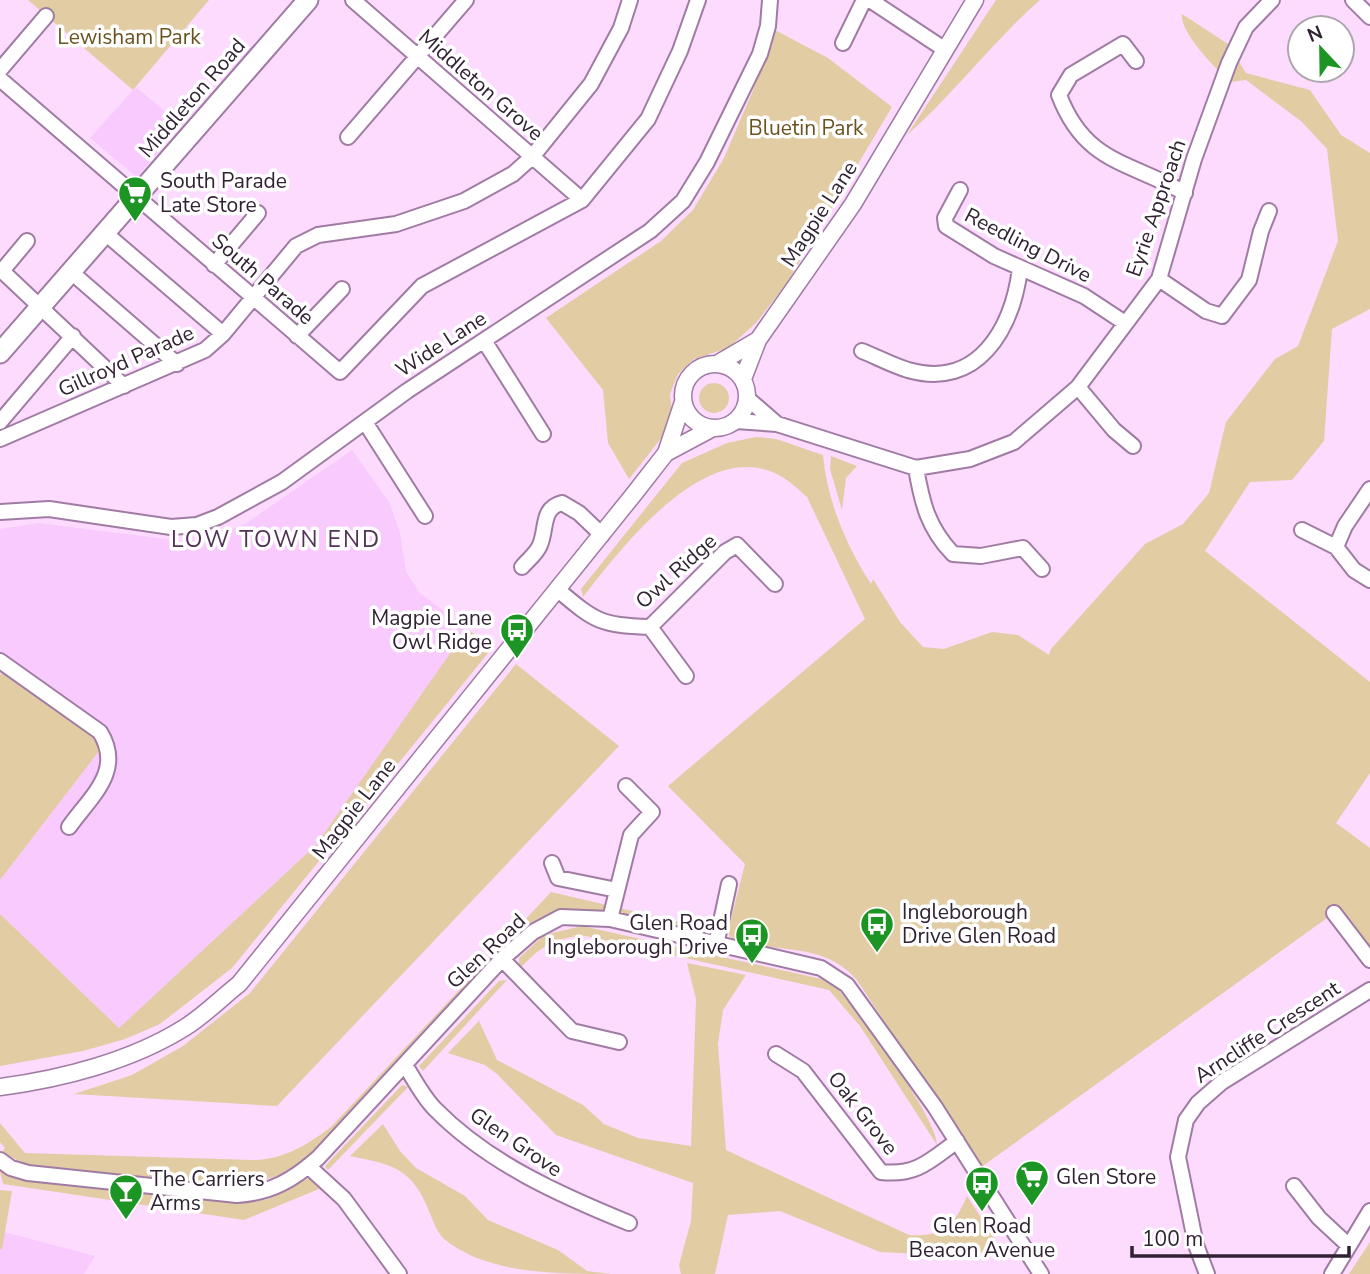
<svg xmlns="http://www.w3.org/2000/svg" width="1370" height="1274" font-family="'Nunito Sans',sans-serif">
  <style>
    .built { fill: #f8cafd }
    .green { fill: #e2cca4 }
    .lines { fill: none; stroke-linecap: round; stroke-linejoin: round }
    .minor-casing { stroke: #a07ba4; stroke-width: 18 }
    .tertiary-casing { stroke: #a07ba4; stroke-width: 19 }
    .secondary-casing { stroke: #a07ba4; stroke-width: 23 }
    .minor { stroke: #fff; stroke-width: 14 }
    .tertiary { stroke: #fff; stroke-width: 16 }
    .secondary { stroke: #fff; stroke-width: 19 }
    .labels { text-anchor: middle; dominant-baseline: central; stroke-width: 7; stroke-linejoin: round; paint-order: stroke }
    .park-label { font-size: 21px; fill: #6a521f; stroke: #fff }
    .street-label { font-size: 21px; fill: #312233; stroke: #fff }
    .poi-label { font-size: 21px; fill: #312233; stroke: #fff; text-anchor: start }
    .neighbourhood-label { font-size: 23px; letter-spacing: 2px; fill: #543257; stroke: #fff }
  </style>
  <rect width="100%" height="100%" fill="#fcdbff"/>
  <path class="built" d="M136,87l45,38 -44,52 -47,-39z
    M352,450l37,52 11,31 6,39 14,21 47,36 -151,216 -197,183 -119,-114v-34l106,-138 -98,-76 -8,8v-145l38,-6 144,18 23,-1 40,-16z
    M4,1232l91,24 -11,18h-84v-25z"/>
  <path class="green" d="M28,0h181l-76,90z
    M996,0h44c-48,42 -85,93 -133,135z
    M1182,14l46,30 18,29 64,17 31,45 29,18v156l-38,20 -8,112 -32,39 -42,2 -45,69 165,131v91l-34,50 34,25v112l-36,-47 -354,255 -123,-188c-36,-41 -83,-24 -127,-43l-2,-6 17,-67 -77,-78 197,-167 -58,-122c-12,-11 -24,-22 -40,-27 -70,-22 -147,80 -184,127l-2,-8 101,-126 45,-20 29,-6 20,2 47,16c4,46 23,90 48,129l2,-5 27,43 23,25 21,2 48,-17 26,3 31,20 2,-6 94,-105 38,-20 26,-31 17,-71 49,-63 23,-13 40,-105 -11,-92 -25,-27 -56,-42 -16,2c-13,-12 -51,-50 -48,-68z
    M773,29l55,29 64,49 -105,176 -31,40 -28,25 -34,11 -16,15 -8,20 2,21 -5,16 -38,48 -21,-36 -5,-53 -57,-72 115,-77 32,-31 31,-52 30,-70z
    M699 398a15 15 0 1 1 30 0a15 15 0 1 1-30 0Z
    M831,456l26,10 -11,12 -4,32 -12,-41z
    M467,629l26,18 -261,321 -72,56 -35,15 -42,12 -83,15v-152l119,114 197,-183z
    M516,664l103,82 -342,360 -203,-12 58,-19 51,-29 67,-53z
    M9,666l97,76 -106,138v-205z
    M551,892l158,37 -2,7 -132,-27c-22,3 -40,11 -58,25l-212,226 -22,15 -50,11 -208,-22 -23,-12 3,-4 -5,-6v-19l25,30 228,7c30,0 54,-15 78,-33z
    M582,926l240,53 11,5c22,21 105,135 104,161l-77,-119 -31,-36 -243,-54c-30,0 -48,12 -67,34v-12l25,-23z
    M687,963l59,12 -23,35 -5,34 8,106 183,85c35,2 44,-8 58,-39l34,53 -41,7 -80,-4 -100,-41 -52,4 -13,59h-34l-2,-9 12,-44 2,-38 -137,-48 -59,-61 -12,-9 -37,-12 31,-32 18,39 86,45 21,19 34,14 53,8 5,-147z
    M507,980l-84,91 -4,-5 80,-85z
    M402,1085l6,2 -80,83 -3,-4z
    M383,1124l17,27 16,17 49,28 23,24 70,30 29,21 24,3c-55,0 -126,0 -168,-36 -8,-9 -12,-23 -17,-34 -17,-38 -38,-40 -76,-48z
    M0,1171l29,9 211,23 28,-4 41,-21 10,11 -75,31 -241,-36z
    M0,1190l12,1 -10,58h-2z
    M1370,1242v32h-21z"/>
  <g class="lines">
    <g class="minor-casing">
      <path id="minor" d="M353,0l229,200
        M870,0l74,49
        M1353,0l17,17
        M843,43l21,-43
        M1136,61l-13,-17 -52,31 -12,20c26,68 69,66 126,98
        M0,70l46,-54
        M0,79l340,293 82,-86 160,-86 66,-81 32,-68 18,-51
        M348,137l118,-137
        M960,190l-15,28 1,8 48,30 90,40 41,27
        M104,232l119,102
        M214,265l44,-52
        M0,269l124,117
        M2,271l25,-30
        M70,271l107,93
        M1159,279l47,32 16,5 27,-36 12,-49 8,-20
        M297,336l45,-47
        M485,342l58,92
        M862,351c15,6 30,14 46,19 70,20 104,-41 112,-101
        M1078,387l36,43 19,16
        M747,398l30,26
        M736,421l41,3 139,44 54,-9 44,-17 64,-55 81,-108 35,-120 35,-96 17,-36 26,-27
        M0,422l73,-86
        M365,422l60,94
        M0,439l205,-89 18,-16 73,-88 22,-11 78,-11 68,-23 49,-27 19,-17 59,-73 30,-56 9,-28
        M916,468c6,35 12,60 37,86l28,2 42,-8 19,21
        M0,512l49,-3 122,18 26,-2 21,-8 64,-35 125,-91 243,-160 33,-30 24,-39 53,-108 8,-28 2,-26
        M1302,530l34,17 18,23 16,10
        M1336,547l9,-21 25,-37
        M522,567c6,-7 15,-14 18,-22 7,-16 1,-37 22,-42l17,10 23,22
        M558,590c38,32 42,35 92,37l75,-75 12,-7 38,39
        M650,627l36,49
        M0,661l100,71c24,39 -9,64 -31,95
        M552,863l6,15 59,12
        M1334,913l36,47
        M610,919l21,-84 21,-23 -26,-26
        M716,945l13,-61
        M502,959l70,72 47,11
        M776,1054l27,17 78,101c35,4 49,-11 76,-31
        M405,1065c9,14 18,32 30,44 53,54 125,86 194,114
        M0,1160l11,8 17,5 209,22c34,-2 56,-15 81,-37l184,-199 31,-27 28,-15 49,2 211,49 26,17 88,122 106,167
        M308,1166l36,33 55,75
        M1294,1186l25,32 29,27
        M1207,1274l-11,-29 -18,-88 8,-37 12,-17 24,-21 148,-92
        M1332,1274l38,-63"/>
    </g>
    <g class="tertiary-casing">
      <path id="tertiary" d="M683 396a32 32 0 1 1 64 0a32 32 0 1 1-64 0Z
        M717,364l41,-24
        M743,379l15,-39 95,-136 122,-204
        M666,453l45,-24
        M0,1087c62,-8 131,-26 184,-59 20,-12 37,-30 55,-44l395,-490 32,-41 17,-51"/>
    </g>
    <g class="secondary-casing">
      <path id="secondary" d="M0,353l308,-353"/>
    </g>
    <use href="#minor" class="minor"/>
    <use href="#tertiary" class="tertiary"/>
    <use href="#secondary" class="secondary"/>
  </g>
  <defs>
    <g id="supermarket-pin" transform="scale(1.75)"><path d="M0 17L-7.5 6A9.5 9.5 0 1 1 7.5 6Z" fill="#1d9525" stroke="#fff"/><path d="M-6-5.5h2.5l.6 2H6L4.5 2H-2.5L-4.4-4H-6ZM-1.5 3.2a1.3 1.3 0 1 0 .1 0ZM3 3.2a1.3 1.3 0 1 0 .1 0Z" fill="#fff"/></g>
    <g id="bus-pin" transform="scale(1.75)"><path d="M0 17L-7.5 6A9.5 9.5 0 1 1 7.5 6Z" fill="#1d9525" stroke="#fff"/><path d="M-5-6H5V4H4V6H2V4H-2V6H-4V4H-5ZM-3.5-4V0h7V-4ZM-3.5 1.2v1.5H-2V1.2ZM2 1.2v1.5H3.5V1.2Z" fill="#fff"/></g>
    <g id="bar-pin" transform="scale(1.75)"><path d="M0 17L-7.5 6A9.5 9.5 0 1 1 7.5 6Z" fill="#1d9525" stroke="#fff"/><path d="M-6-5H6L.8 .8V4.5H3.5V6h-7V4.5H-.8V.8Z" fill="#fff"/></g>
  </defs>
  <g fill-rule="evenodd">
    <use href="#supermarket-pin" x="135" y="193"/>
    <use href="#bus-pin" x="517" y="630"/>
    <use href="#bus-pin" x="877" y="924"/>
    <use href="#bus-pin" x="752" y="935"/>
    <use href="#supermarket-pin" x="1032" y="1177"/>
    <use href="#bus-pin" x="982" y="1183"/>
    <use href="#bar-pin" x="126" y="1191"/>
  </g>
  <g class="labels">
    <g class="park-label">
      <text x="129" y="37">Lewisham Park</text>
      <text x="806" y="128">Bluetin Park</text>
    </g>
    <g class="street-label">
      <text transform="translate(481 85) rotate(41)">Middleton Grove</text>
      <text transform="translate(192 98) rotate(-49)">Middleton Road</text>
      <text transform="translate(1156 208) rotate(-71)">Eyrie Approach</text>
      <text transform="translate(819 214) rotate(-57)">Magpie Lane</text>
      <text transform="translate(1028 245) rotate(27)">Reedling Drive</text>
      <text transform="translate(263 279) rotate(41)">South Parade</text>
      <text transform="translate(441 344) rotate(-33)">Wide Lane</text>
      <text transform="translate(126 361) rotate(-24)">Gillroyd Parade</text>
      <text transform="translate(676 571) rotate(-42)">Owl Ridge</text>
      <text transform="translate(354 809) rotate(-52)">Magpie Lane</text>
      <text transform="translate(486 951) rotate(-43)">Glen Road</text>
      <text transform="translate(1267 1032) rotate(-33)">Arncliffe Crescent</text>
      <text transform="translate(863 1113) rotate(52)">Oak Grove</text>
      <text transform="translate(516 1142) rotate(34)">Glen Grove</text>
    </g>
    <g class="poi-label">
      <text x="160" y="181">South Parade<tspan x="160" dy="24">Late Store</tspan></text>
      <text x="492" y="618" text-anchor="end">Magpie Lane<tspan x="492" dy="24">Owl Ridge</tspan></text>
      <text x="902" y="912">Ingleborough<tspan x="902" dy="24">Drive Glen Road</tspan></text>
      <text x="728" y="923" text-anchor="end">Glen Road<tspan x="728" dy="24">Ingleborough Drive</tspan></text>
      <text x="1056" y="1177">Glen Store</text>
      <text x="150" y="1179">The Carriers<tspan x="150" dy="24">Arms</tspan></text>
      <text x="982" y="1226" text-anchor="middle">Glen Road<tspan x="982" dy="24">Beacon Avenue</tspan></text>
    </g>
    <g class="neighbourhood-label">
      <text x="276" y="539">LOW TOWN END</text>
    </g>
  </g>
  <g transform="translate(1321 49) rotate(338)"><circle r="33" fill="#ffffff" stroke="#ada7ad" stroke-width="2"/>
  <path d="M0-5L12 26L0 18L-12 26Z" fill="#1d9525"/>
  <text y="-10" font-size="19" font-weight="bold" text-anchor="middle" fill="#312233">N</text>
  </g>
  <path d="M1132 1246v10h217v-10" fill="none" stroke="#312233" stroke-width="3.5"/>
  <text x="1142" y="1246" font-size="21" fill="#312233" stroke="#ffffff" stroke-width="5" paint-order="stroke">100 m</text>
</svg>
